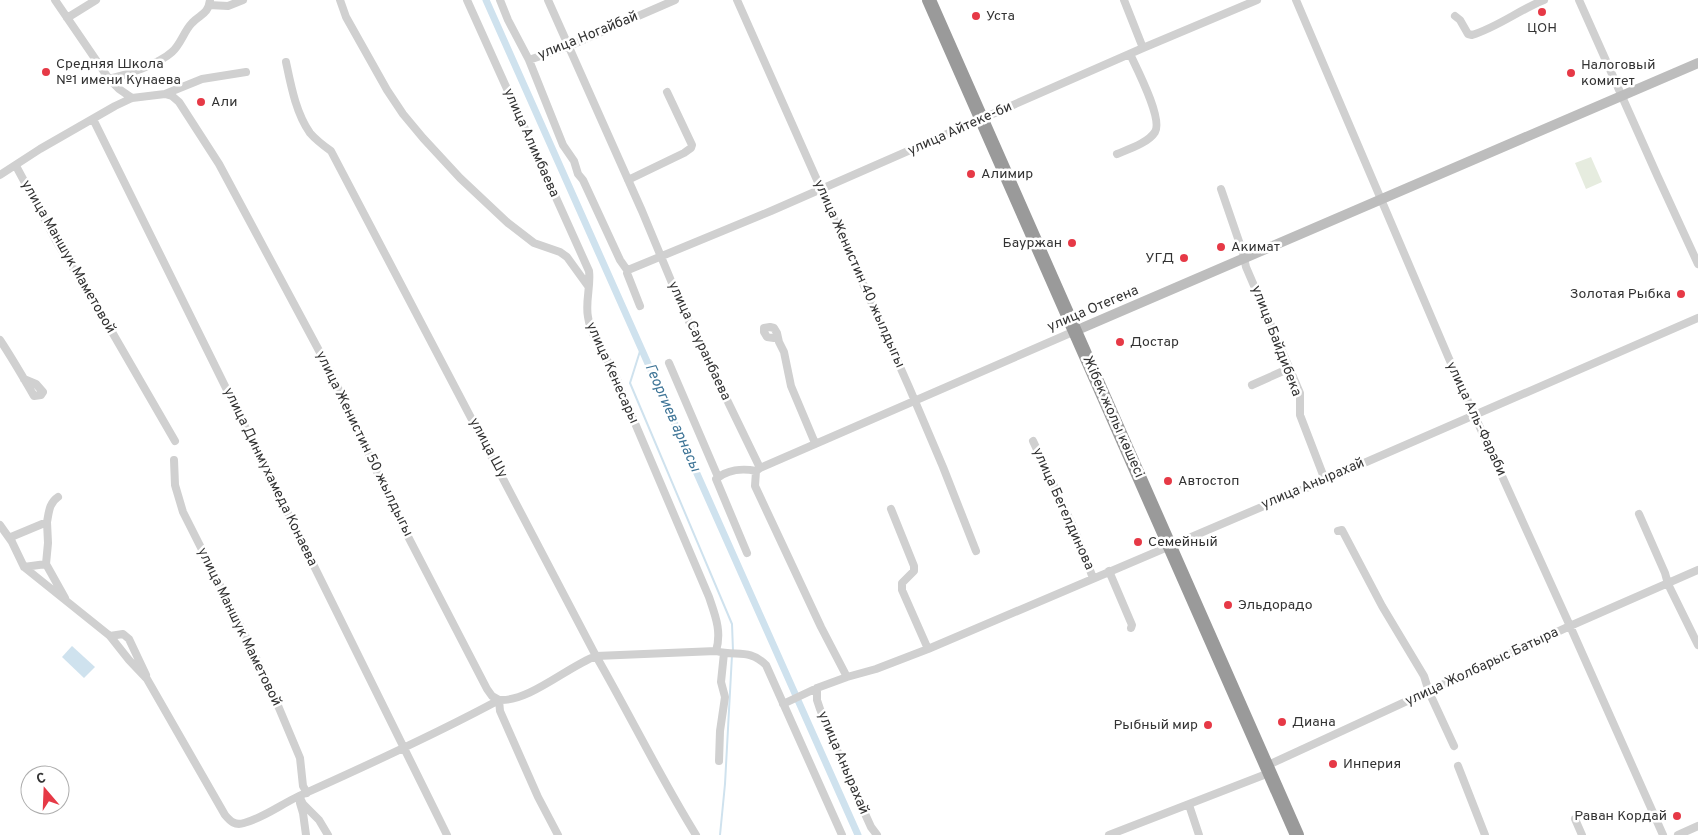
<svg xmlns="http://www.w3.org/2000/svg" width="1698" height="835" font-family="Overpass,sans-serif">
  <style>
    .green { fill: #e6ecdf }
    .water { fill: #cfe2ee }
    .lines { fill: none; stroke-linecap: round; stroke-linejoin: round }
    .stream { stroke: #cfe2ee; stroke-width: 2 }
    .canal { stroke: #cfe2ee; stroke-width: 7 }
    .street { stroke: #d0d0d0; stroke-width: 8 }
    .secondary { stroke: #bdbdbd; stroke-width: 10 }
    .highway { stroke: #9a9a9a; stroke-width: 14 }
    .poi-dot { fill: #e63946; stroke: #fff; stroke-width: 2 }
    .labels { text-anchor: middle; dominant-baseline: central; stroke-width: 5; stroke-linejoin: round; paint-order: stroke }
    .poi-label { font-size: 14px; fill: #333; stroke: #fff; text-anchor: start }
    .street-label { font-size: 14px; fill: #333; stroke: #fff }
    .water-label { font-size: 15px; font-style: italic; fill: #3f7597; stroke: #fff }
  </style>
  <rect width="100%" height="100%" fill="#fff"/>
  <path class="green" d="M1591,157l11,25 -16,7 -11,-26z"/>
  <path class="water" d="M72,646l23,21 -11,11 -22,-21z"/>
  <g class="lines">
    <path class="stream" d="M641,348l-11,35 102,241 1,27
      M720,835l5,-51 7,-129"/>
    <path class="canal" d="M486,0l372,835"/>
    <path class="street" d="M55,0l54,79 10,10 13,9
      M340,0l6,17 41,73 16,24 20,24 37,40 48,45 26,20 26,9 7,5 21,29
      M467,0l122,271c2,15 -4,31 -1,46 4,26 25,46 32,71l89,209c6,18 13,34 7,54
      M500,0l8,20 21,40 34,85 11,16 4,13 5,6 37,80 7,10
      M548,0l94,211 40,96 78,161
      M737,0l172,387 34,80 33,84
      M1124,0l19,48
      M1296,0l157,368 117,258 93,209
      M1579,0l78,175 41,89
      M209,5l19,1 15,-6
      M1455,16l5,4 8,14 4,1c26,-8 47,-25 72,-35
      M67,18l29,-18
      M529,60l40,-14 106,-46
      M286,62c5,24 10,51 24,71 6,7 14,13 21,18l265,505c34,59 64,121 100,179
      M109,79c17,-4 50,-15 63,-27 9,-8 12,-21 20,-29 8,-9 16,-8 18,-23
      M165,94l37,-15 44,-7
      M93,119l354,716
      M1117,154c12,-5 31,-11 38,-22 8,-13 -18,-63 -25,-78
      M16,166l42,78 39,62 78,135
      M0,175l40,-26 75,-43 17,-8 33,-4 7,2 7,6 40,62 112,209 69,148 87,168 5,7 7,4
      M628,180l56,-27 7,-5 1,-3 -25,-53
      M1221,189l22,64 3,14 54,126v22l25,65
      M640,306l-13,-33 1,-3 143,-59 372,-163 114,-48
      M777,337l-3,1 -7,-1 -3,-5v-4l6,-1 4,1 3,5 2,9 5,10 7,34 24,57
      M0,340c12,18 23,37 34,56l7,-1 2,-3 -7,-8 -12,-5
      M669,363l49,114
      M1252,385l38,-17
      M1033,441l42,90 18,47
      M174,460l1,25 8,27 67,133 29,63 21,50 3,28 4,7
      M58,497c-9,6 -9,15 -11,25l-36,15 1,5 12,25 86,69 19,24 18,19 78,136c5,6 10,11 19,8 19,-5 36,-18 55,-27 67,-30 135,-61 200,-96 30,2 68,-33 97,-44l120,-5c20,6 33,-3 50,14l76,170
      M891,509l23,57v5l-12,12v7l26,59
      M1639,514l26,59 3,11 30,61
      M47,522l1,21 -2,21 19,34
      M0,525l12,17
      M1338,531l4,-1 40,76 42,70 5,16 25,54
      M747,553l-31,-74c11,-9 26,-11 40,-8
      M24,567l22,-3
      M1109,571l23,54 -1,3
      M110,636l13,-2 6,5 17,36
      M847,677l-26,-50 -66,-141 1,-15 4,-3 315,-137
      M817,688v12l3,9 27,65 24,53 6,8
      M499,700l1,11 38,86 20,38
      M783,704l34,-16 30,-11 29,-8 52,-20 390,-166 380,-165
      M719,761l1,-30 5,-34 -4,-15 3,-29
      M1266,766l304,-140 128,-56
      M1458,766l27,69
      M299,796l4,8 16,16 9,15
      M300,803l3,10 3,22
      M1189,805l10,30
      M1575,819l7,16
      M1109,835l160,-62
      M1678,835l20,-9"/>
    <path class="secondary" d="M1075,331l623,-268"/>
    <path class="highway" d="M929,0l368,835"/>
  </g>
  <g class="poi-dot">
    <circle cx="1542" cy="12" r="5"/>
    <circle cx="976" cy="16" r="5"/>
    <circle cx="46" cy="72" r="5"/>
    <circle cx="1571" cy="73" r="5"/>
    <circle cx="201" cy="102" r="5"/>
    <circle cx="971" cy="174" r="5"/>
    <circle cx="1072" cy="243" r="5"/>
    <circle cx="1221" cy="247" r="5"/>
    <circle cx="1184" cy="258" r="5"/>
    <circle cx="1681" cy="294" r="5"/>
    <circle cx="1120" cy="342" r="5"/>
    <circle cx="1168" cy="481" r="5"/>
    <circle cx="1138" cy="542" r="5"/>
    <circle cx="1228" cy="605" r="5"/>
    <circle cx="1282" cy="722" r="5"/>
    <circle cx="1208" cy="725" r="5"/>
    <circle cx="1333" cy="764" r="5"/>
    <circle cx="1677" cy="816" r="5"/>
  </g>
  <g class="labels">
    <g class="poi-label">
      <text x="986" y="16">Уста</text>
      <text x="1542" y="28" text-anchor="middle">ЦОН</text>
      <text x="56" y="64">Средняя Школа<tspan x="56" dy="16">№1 имени Кунаева</tspan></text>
      <text x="1581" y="65">Налоговый<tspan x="1581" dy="16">комитет</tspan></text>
      <text x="211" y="102">Али</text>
      <text x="981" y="174">Алимир</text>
      <text x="1062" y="243" text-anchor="end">Бауржан</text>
      <text x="1231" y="247">Акимат</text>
      <text x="1174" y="258" text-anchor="end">УГД</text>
      <text x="1671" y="294" text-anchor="end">Золотая Рыбка</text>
      <text x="1130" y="342">Достар</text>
      <text x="1178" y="481">Автостоп</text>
      <text x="1148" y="542">Семейный</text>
      <text x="1238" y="605">Эльдорадо</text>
      <text x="1292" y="722">Диана</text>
      <text x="1198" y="725" text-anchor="end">Рыбный мир</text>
      <text x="1343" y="764">Инперия</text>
      <text x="1667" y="816" text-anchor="end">Раван Кордай</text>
    </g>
    <g class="street-label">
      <text transform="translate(588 36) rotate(-22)">улица Ногайбай</text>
      <text transform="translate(960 129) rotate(-24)">улица Айтеке-би</text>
      <text transform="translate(531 143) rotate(66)">улица Алимбаева</text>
      <text transform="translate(68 257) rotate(60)">улица Маншук Маметовой</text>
      <text transform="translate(859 274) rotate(66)">улица Женистин 40 жылдыгы</text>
      <text transform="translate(1093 309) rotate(-23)">улица Отегена</text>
      <text transform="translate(699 341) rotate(65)">улица Сауранбаева</text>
      <text transform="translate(1276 341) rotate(69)">улица Байдибека</text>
      <text transform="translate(612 373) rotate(66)">улица Кенесары</text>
      <text transform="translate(1113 417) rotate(66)">Жібек жолы көшесі</text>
      <text transform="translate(1476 419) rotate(65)">улица Аль-Фараби</text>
      <text transform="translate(364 444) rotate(64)">улица Женистин 50 жылдыгы</text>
      <text transform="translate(488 448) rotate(62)">улица Шу</text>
      <text transform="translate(270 477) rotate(64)">улица Динмухамеда Конаева</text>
      <text transform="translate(1313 484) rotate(-23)">улица Анырахай</text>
      <text transform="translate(1063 509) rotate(66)">улица Бегелдинова</text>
      <text transform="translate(239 627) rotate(64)">улица Маншук Маметовой</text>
      <text transform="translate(1482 667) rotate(-25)">улица Жолбарыс Батыра</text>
      <text transform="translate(843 763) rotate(67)">улица Анырахай</text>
    </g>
    <g class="water-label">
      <text transform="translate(672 418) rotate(66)">Георгиев арнасы</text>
    </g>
  </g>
  <g transform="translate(45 790) rotate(341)"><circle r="24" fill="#ffffff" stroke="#adadad"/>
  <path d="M0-4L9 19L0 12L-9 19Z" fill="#e63946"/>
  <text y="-8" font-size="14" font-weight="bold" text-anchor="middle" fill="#333333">С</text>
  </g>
</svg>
